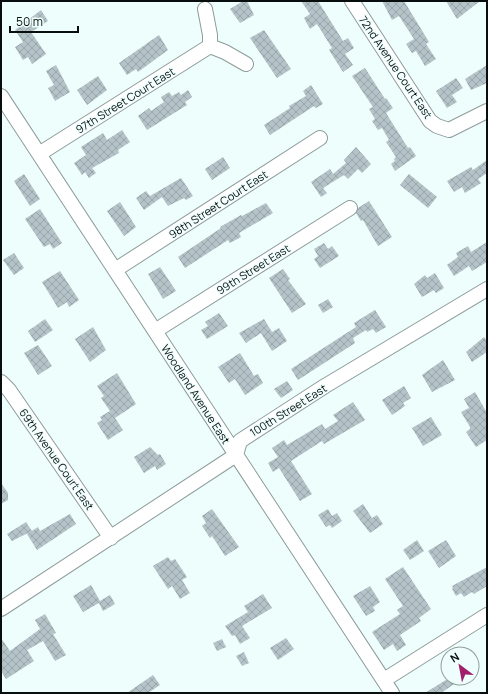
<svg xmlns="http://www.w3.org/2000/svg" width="488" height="694" font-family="Manrope,sans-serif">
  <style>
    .building { fill: url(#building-cross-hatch) }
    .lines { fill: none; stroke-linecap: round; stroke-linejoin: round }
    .minor-casing { stroke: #8d9c9a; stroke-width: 16 }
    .minor { stroke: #fff; stroke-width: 14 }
    .labels { text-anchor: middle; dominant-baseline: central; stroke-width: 3; stroke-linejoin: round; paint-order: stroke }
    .street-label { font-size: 11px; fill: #080e0d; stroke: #eefefc }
  </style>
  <defs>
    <pattern id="building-cross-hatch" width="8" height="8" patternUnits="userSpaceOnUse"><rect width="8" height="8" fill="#b4c3c8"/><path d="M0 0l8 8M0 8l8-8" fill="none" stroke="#99a6ab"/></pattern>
  </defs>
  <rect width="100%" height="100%" fill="#eefefc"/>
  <path class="building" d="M243,1h4l7,14 -14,8 -10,-14z
    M301,1h17l25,40 5,-3 6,10 -9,6 8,11 -10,7 -14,-22 3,-2 -15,-24 -7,5 -6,-11 6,-4z
    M382,1h22l25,41 -3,2 10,15 -11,7 -9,-15 -4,2 -6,-9 8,-5 -15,-23 -7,4z
    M446,1h34l-23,18z
    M41,10l7,11 -17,11 15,22 -14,10 -4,-7 -5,3 -8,-13 8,-5 -8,-12z
    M264,30l27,39 -14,9 -27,-40z
    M159,35l9,15 -30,22 -2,-3 -9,6 -8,-12z
    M56,65l14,27 -15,9 -7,-13 6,-3 -8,-14z
    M487,65v18l-16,7 -6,-11z
    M365,68l20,31 1,-1 7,10 -7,5 22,35 2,-1 6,9 -21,15 -4,-7 4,-3 -1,-2 2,-2 -10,-15 3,-2 -7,-12 -4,2 -6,-9 3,-2 -6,-10 4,-2 -21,-31z
    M98,76l9,14 -20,15 -10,-15z
    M456,78l7,10 -11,7 5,7 -10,6 -11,-17z
    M311,85l12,19 -7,4 -2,-2 -44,29 -6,-10 26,-17 -1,-2 17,-10 -3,-5z
    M188,90l4,7 -7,5 2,3 -40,25 -9,-14 11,-8 2,3 13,-9 -3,-5 8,-5 3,4 7,-4 2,3z
    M122,130l8,12 -12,8 1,3 -27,15 4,5 -7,5 -4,-6 -3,3 -8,-12 12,-8 -5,-8 22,-14 4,7z
    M356,147l15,17 -9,9 -4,-4 -10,10 -4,-4 -21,13 4,5 -6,4 -10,-15 19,-13 3,5 13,-11 -2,-3z
    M223,157l7,11 -18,12 -7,-11z
    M487,160v13l-9,6 3,4 -16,10 -3,-6 -8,5 -7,-11 24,-14 2,3z
    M24,174l16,25 -10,7 -16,-25z
    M409,174l28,23 -9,11 -28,-23z
    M181,178l12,18 -7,4 -2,-2 -16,8 -6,-9 -18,13 -8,-12 10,-7 4,5z
    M369,201l23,36 -14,9 -15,-26 -2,1 -5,-8 2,-5z
    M120,202l16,25 -12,9 -17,-25z
    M266,203l7,10 -34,20 2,4 -11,6 -2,-3 -43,28 -7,-11 43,-29 -1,-1 21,-12 1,1z
    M40,209l22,34 -9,6 -3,-5 -6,3 -19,-28z
    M487,242v20l-15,9 -3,-5 -15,10 -7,-11 11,-8 -2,-4 12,-7 3,6z
    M324,243l4,6 4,-3 7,10 -19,12 -6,-9 4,-3 -4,-7z
    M14,253l10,15 -10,7 -11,-15z
    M160,267l16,24 -13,8 -15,-25z
    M283,269l7,10 -2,1 18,24 -14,9 -23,-35z
    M60,271l19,29 -10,7 -2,-5 -9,6 -16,-26z
    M435,273l9,15 -8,5 -2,-3 -12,7 -8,-13 11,-9 2,3z
    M328,299l5,8 -10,6 -5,-8z
    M375,310l11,17 -10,6 -3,-4 -6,3 -1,-2 -13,8 2,5 -57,37 -7,-11 65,-42 -2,-4z
    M219,313l9,13 -21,13 -6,-9 7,-4 -3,-4z
    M45,319l8,11 -18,12 -7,-11z
    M264,319l8,13 7,-4 8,13 -15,10 -11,-18 -15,10 -7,-10z
    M93,327l13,23 -16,12 -15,-23z
    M484,337l3,4v11l-15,10 -6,-10z
    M38,345l14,21 -14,9 -14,-22z
    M240,353l14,23 4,-2 5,9 -18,12 -10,-16 -6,4 -11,-16z
    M443,360l12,20 -23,12 -10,-17z
    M117,373l19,31 -21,14 8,12 -15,10 -11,-17 5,-3 -2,-3 10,-6 -9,-13 3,-2 -7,-10z
    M287,381l6,9 -12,8 -7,-9z
    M404,386l7,12 -8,5 2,3 -13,9 -10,-15z
    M475,392l12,21v27l-11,7 -10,-15 4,-3v-2l-9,-15 8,-4 -5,-9z
    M353,402l12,18 -41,24 -2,-3 -31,20 21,33 -12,7 -21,-33 -6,4 -5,-9 10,-6 -6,-9 12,-8 3,5 35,-21 3,5 13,-8 -5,-6z
    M431,417l11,18 -19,11 -11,-18z
    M150,447l8,8 2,-1 6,10 -9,6 -2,-4 -11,7 -10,-16z
    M1,483l7,10v7l-7,4z
    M363,504l9,14 5,-3 6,9 -13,9 -17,-22z
    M212,509l27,38 -14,9 -13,-20 -2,2 -8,-12 4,-3 -4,-7z
    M328,509l4,7 5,-3 5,8 -10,7 -2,-3 -4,2 -8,-12z
    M70,514l6,10 -39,26 -10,-16 11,-7 2,4z
    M26,522l6,9 -20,10 -5,-7z
    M417,540l7,11 -14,9 -7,-10z
    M446,540l10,16 -17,12 -11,-17z
    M168,557l3,4 4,-2 12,18 -5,3 8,13 -10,6 -8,-13 -4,3 -15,-23z
    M403,567l28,42 -12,9 2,3 -21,14 6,10 -9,6 -4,-7 -9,6 -12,-18 28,-18 -3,-4 6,-4 -18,-27z
    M487,567v19l-13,8 -2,-2 -8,5 -3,-4 -5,3 -4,-7 1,-1 -1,-2z
    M91,585l9,16 10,-6 5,9 -12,7 -4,-8 -16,9 -10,-16z
    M370,586l10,16 -7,5 2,4 -9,5 -13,-20z
    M263,594l9,14 -30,18 8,12 -10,6 -5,-9 -3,1 -7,-10 23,-14 -4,-6z
    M45,614l11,19 -3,1 13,21 -11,6 -12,-20 -16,9 7,11 -28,18 -5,-8v-33l9,13 30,-22 -5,-9z
    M286,638l8,11 -16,11 -8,-12z
    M222,639l4,8 -9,4 -4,-8z
    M244,652l5,11 -7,3 -6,-10z
    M153,675l7,10 -12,8h-21z
    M449,678h14l-22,15h-16z"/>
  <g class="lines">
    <g class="minor-casing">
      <path id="minor" d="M352,1l78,120 7,5 12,4 38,-19
        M205,9l5,26v11
        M210,46l15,6 21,12
        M1,96l391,597
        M39,154l171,-108
        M115,270l205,-132
        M155,331l195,-123
        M1,382l8,8 102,148
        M1,609l235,-154 4,-14 85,-55 162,-97
        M384,680l103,-65"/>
    </g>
    <use href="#minor" class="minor"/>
  </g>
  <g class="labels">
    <g class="street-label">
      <text transform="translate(396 67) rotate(56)">72nd Avenue Court East</text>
      <text transform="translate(125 100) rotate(-32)">97th Street Court East</text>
      <text transform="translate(218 204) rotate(-33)">98th Street Court East</text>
      <text transform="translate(253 269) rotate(-32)">99th Street East</text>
      <text transform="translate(196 394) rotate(57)">Woodland Avenue East</text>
      <text transform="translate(288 410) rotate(-32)">100th Street East</text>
      <text transform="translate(57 459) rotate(55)">69th Avenue Court East</text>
    </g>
  </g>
  <rect width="488" height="694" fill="none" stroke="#080e0d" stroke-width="4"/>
  <g transform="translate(460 666) rotate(328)"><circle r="19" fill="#eefefc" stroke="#929e9c"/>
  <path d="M0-3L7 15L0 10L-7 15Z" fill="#a11e6d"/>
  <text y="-6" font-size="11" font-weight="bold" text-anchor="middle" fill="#080e0d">N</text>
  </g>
  <path d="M10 26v6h68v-6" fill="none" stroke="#080e0d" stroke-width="2"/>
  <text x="16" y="26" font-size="12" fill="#080e0d" stroke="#eefefc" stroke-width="3" paint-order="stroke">50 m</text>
</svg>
